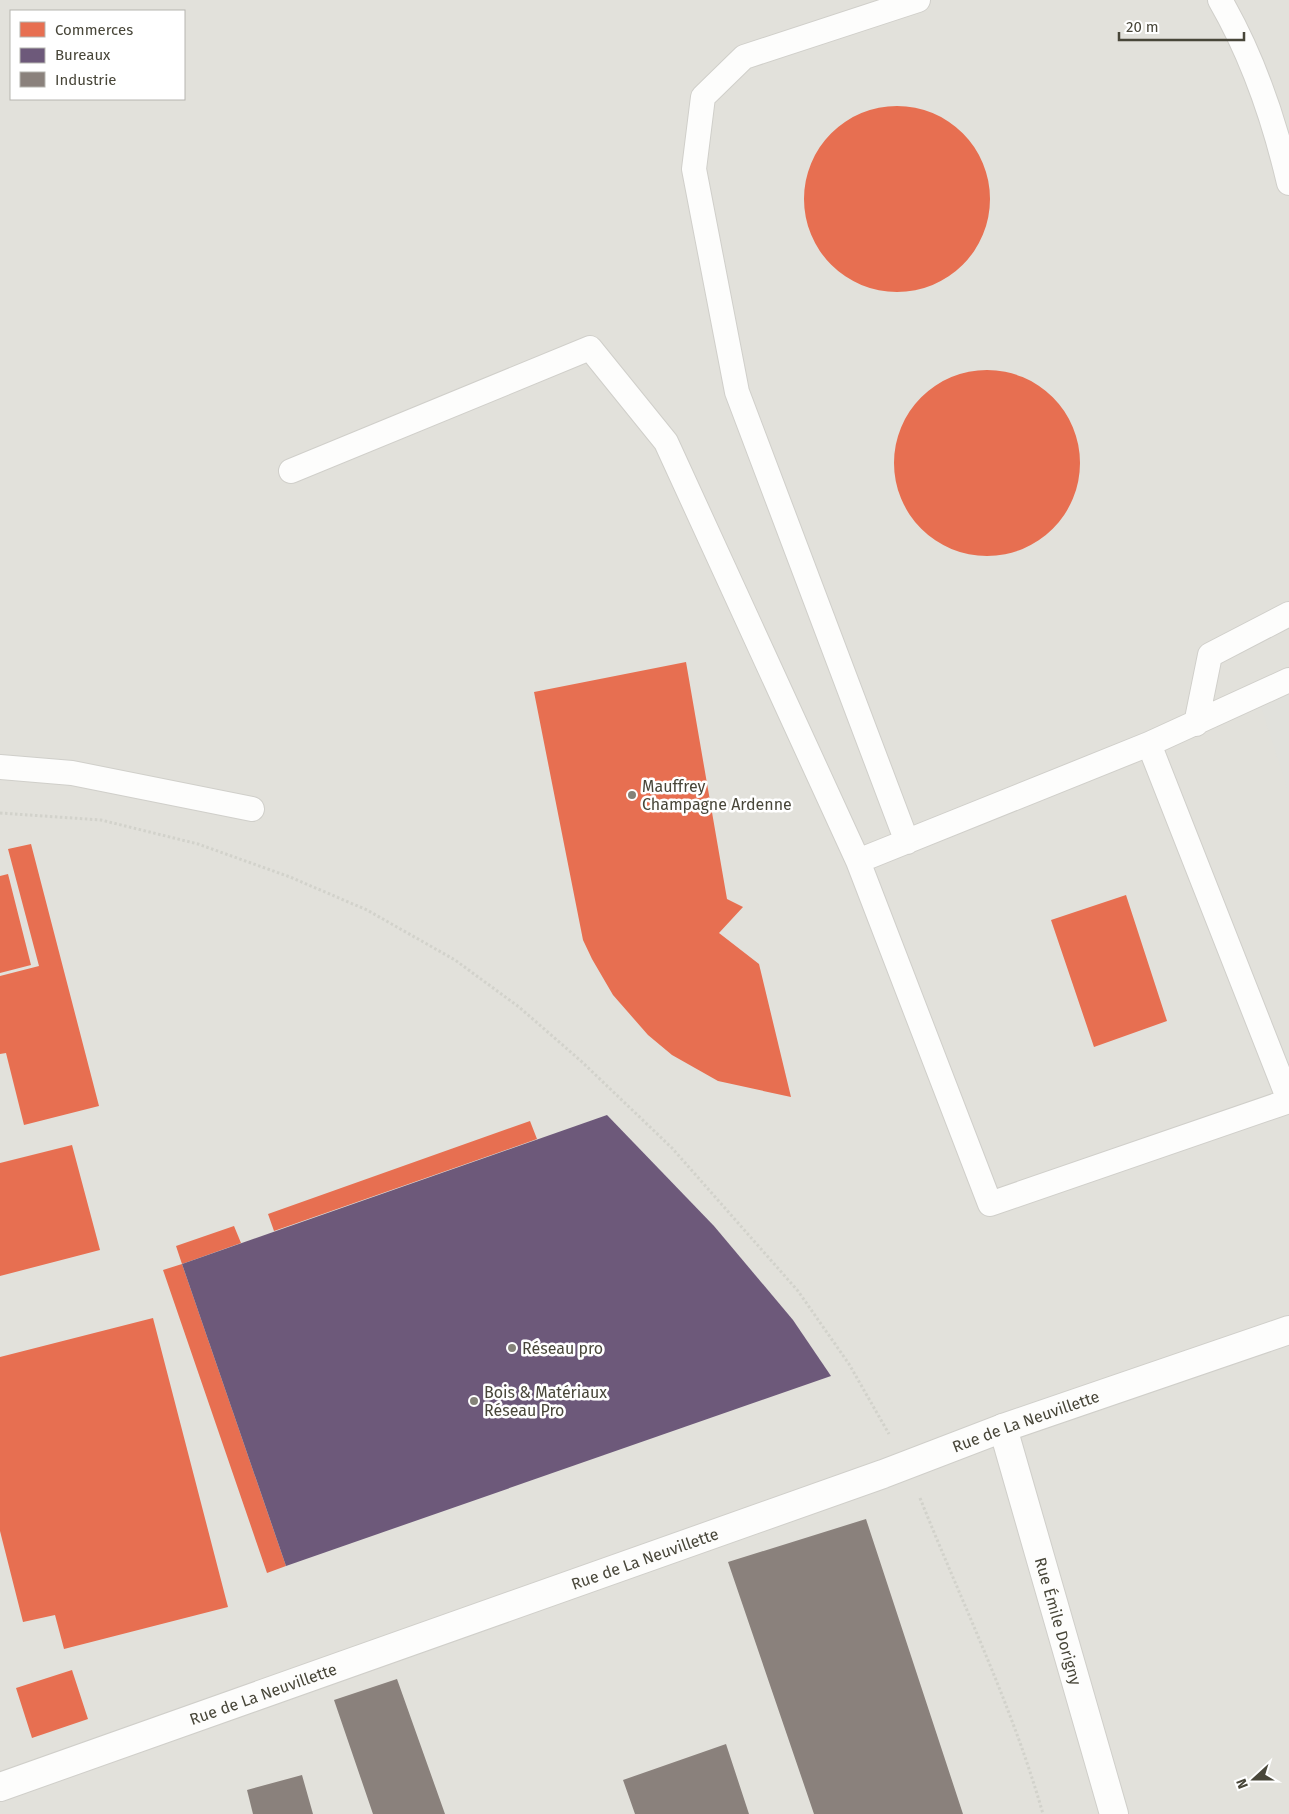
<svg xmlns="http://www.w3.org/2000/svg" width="1289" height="1814" font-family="'Fira Sans',sans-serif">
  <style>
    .industrial { fill: #e2e1db; fill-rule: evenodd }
    .parking { fill: #e1e1dc }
    .shops { fill: #e76f51 }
    .offices { fill: #6d597a }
    .industry { fill: #8a817c }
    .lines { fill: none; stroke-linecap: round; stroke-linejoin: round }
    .service-casing { stroke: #d0cfca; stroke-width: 26 }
    .minor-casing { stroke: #d0cfca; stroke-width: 30 }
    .path { stroke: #d2d2cb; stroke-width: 3; stroke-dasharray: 2.5 2.5; stroke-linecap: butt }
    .service { stroke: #fdfdfc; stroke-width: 24 }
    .minor { stroke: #fdfdfc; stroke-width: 28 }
    .poi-dot { fill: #848278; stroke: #fff; stroke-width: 2 }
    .labels { text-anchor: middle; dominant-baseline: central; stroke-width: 5; stroke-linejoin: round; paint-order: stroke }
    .poi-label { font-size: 16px; fill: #484639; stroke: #fff; text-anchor: start }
    .street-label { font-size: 16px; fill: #484639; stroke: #fff }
  </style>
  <rect width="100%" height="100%" fill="#f2f2ec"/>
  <path class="industrial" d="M0,0h1289v1814h-1289zM11,11h173v88h-173z"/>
  <path class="parking" d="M1289,692v102l-30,-93z"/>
  <path class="shops" d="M804 199a93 93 0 1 1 186 0a93 93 0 1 1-186 0Z
    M894 463a93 93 0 1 1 186 0a93 93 0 1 1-186 0Z
    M686,662l41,237 16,8 -24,26 40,31 32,133 -73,-16 -46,-26 -24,-20 -35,-40 -21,-36 -9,-19 -49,-248z
    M31,844l68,262 -75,19 -18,-72 -6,1v-78l39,-10 -31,-117z
    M8,874l23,91 -31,8v-97z
    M1126,895l41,126 -73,26 -43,-127z
    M530,1121l7,18 -263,92 -6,-17z
    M72,1145l28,105 -100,26v-113z
    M234,1226l7,17 -59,21 -6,-18z
    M182,1264l104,302 -19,7 -104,-303z
    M153,1318l75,289 -164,42 -9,-34 -32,7 -23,-91v-174z
    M72,1670l16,49 -56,19 -16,-50z"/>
  <path class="offices" d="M607,1115l107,111 79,94 38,56 -545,190 -104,-302z"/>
  <path class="industry" d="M866,1519l97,295h-149l-86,-252z
    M397,1679l48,135h-72l-39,-114z
    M726,1744l23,70h-114l-12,-34z
    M302,1775l11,39h-60l-6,-24z"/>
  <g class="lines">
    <g class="service-casing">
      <path id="service" d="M1220,0c33,57 54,119 69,183
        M291,471l299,-123 76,94 192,419 291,-117 140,356
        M1196,724l14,-69 79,-41
        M1149,744l140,-64
        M0,767l72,6 180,36
        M907,842l-170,-450 -43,-223 9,-72 41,-40 174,-57
        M858,861l132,343 299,-103"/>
    </g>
    <g class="minor-casing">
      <g id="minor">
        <path id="s1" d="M1003,1428l111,386"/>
        <path id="s2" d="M0,1787l883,-313 120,-46 286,-98"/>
      </g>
    </g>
    <path class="path" d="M0,813l101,7 97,24 92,33 77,33 88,50 64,47 62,54 91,87 126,143 51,73 40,70
      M920,1498c42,105 92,207 123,316"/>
    <use href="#service" class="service"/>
    <use href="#minor" class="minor"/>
  </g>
  <g class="poi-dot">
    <circle cx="632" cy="795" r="5"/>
    <circle cx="512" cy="1348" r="5"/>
    <circle cx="474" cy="1401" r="5"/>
  </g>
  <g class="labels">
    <g class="poi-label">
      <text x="642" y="786">Mauffrey<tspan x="642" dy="18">Champagne Ardenne</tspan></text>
      <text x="522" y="1348">Réseau pro</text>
      <text x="484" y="1392">Bois &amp; Matériaux<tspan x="484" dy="18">Réseau Pro</tspan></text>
    </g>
    <g class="street-label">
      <text stroke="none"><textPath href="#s2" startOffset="1089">Rue de La Neuvillette</textPath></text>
      <text stroke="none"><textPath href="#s2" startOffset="684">Rue de La Neuvillette</textPath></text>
      <text stroke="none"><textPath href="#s1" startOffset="201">Rue Émile Dorigny</textPath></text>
      <text stroke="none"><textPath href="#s2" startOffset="279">Rue de La Neuvillette</textPath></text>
    </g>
  </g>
  <rect x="10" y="10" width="175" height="90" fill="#ffffff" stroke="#b6b5b0"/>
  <rect x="20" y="22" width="25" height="15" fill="#e76f51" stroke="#b6b5b0"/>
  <text x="55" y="35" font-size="15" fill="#484639">Commerces</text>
  <rect x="20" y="48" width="25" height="15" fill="#6d597a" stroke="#b6b5b0"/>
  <text x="55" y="60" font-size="15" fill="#484639">Bureaux</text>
  <rect x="20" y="72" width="25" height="15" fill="#8a817c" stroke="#b6b5b0"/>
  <text x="55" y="85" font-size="15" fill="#484639">Industrie</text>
  <g transform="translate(1254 1779) rotate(249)" stroke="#ffffff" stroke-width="4" paint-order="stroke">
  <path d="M0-4L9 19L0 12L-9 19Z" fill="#484639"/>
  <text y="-8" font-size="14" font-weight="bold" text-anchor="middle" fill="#484639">N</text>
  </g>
  <path d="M1119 32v8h125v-8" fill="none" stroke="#484639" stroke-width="2.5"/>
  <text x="1126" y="32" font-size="15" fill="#484639" stroke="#ffffff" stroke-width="4" paint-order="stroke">20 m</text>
</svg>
